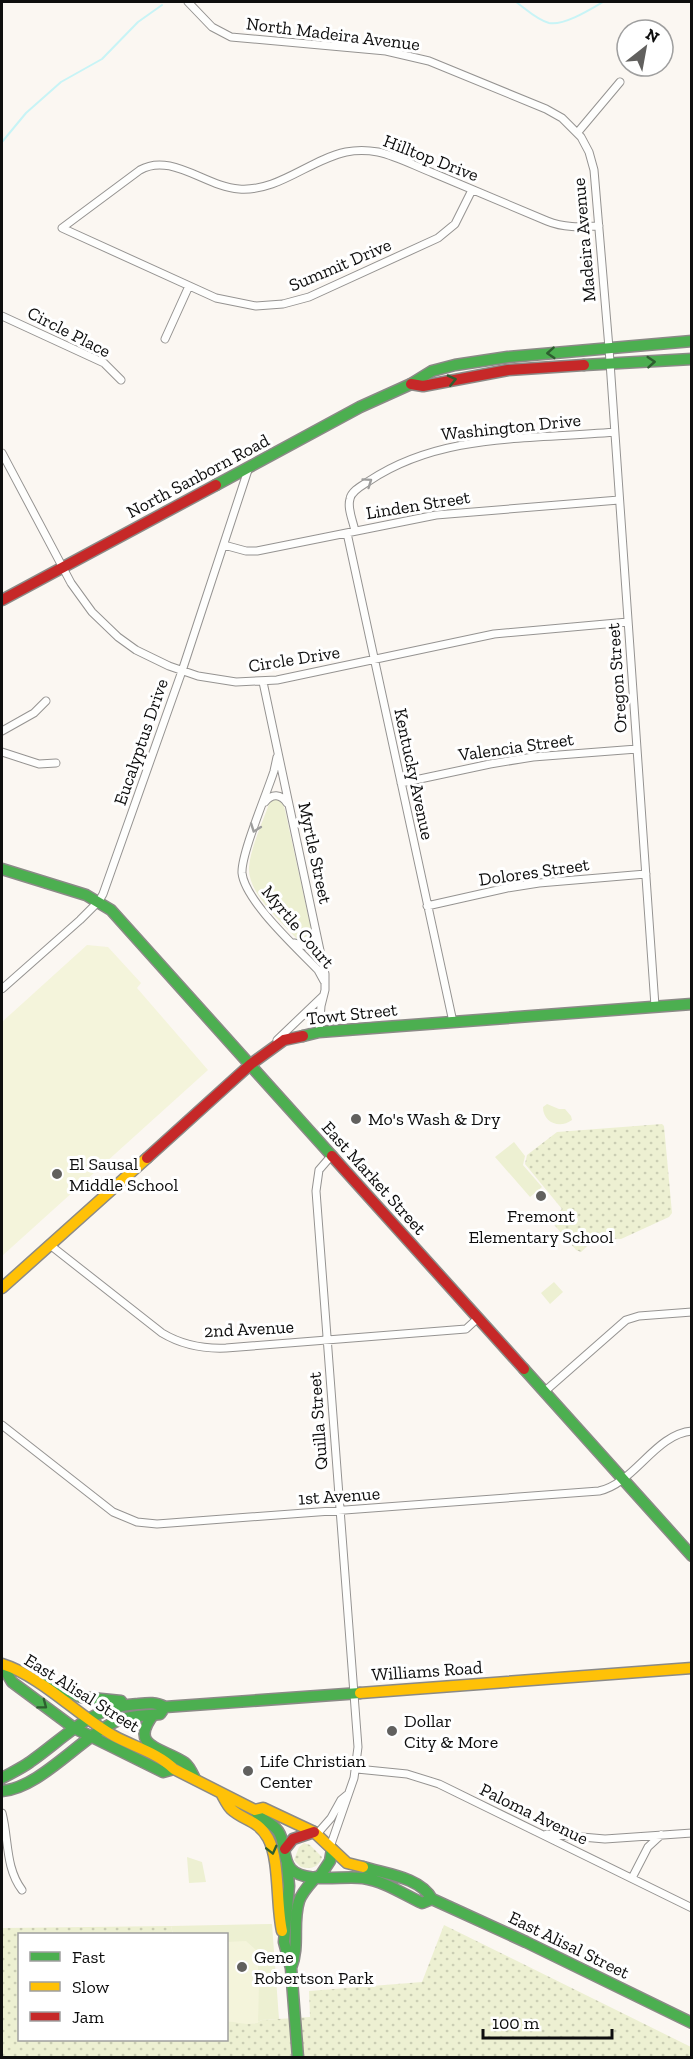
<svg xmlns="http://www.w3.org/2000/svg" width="693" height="2059" font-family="'Zilla Slab',serif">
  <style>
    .grass { fill: url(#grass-dots) }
    .park { fill: #edf0d2 }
    .pitch { fill: #f4f4db }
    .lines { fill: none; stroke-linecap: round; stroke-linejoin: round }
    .stream { stroke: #c8f4f6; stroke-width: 2 }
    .street-casing { stroke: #959391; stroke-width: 9 }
    .fast-casing { stroke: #8b8a87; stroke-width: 13 }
    .slow-casing { stroke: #8b8a87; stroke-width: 13 }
    .jam-casing { stroke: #8b8a87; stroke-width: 13 }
    .street { stroke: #fefefd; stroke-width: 7 }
    .fast { stroke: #4caf50; stroke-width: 10 }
    .slow { stroke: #ffc107; stroke-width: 10 }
    .jam { stroke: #c62828; stroke-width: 10 }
    .oneway { stroke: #2d5e2f }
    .oneway2 { stroke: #9e9e9d }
    .poi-dot { fill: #61605e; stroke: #fff; stroke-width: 2 }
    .labels { text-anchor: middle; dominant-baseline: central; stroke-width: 6; stroke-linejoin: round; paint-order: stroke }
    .street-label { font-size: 18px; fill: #0e0e0e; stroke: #fff }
    .poi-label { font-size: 18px; fill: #0e0e0e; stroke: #fff; text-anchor: start }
  </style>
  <defs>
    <pattern id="grass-dots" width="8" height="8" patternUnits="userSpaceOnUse" patternTransform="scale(1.5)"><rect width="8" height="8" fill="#edf0d2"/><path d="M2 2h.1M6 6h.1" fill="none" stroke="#cacdb3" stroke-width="1.8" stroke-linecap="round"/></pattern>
  </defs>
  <rect width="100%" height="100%" fill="#fbf7f2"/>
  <path class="grass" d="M662,1124l2,2 8,87 -3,4 -48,22 -25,-1 -15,14 -5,-2 -26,-30 12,-11 -37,-45 2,-9 30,-23z
    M304,1843l6,2 12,12c-3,10 -11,13 -21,10l-7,-7 5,-13z
    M444,1925l247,122v10h-689v-129l169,-2 2,8h-153v106h206l1,-19 26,3 9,-4 48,-3 -1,-26 113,-9z"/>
  <path class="park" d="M273,799c8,0 10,4 12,11l27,123 -2,6 -4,4 -8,-3c-16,-18 -51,-47 -49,-73 2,-21 13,-43 20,-63z
    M547,1104l12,5h6l6,7 1,4c-12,9 -29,3 -29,-13z
    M514,1142l11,14 -2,9 19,22 -12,10 -35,-40z
    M554,1282l9,10 -13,12 -9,-11z
    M187,1857l15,5 4,20 -17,1z
    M272,1924l7,95 -17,1 -9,4 -26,-3 -1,-87h-53l-2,-8z"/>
  <path class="pitch" d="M87,945l21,2 33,36 -4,5 71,82 -206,186v-234z
    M246,1941l11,10 2,33 -1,39 -12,1 -19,-3v-79z"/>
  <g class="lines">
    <path class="stream" d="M516,2c10,7 21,18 33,21 15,3 42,-14 54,-21
      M2,142l24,-29 35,-31 41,-23 36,-37 24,-17"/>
    <g class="street-casing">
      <path id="street" d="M188,2l24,25 19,10 155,14 43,10 117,48 16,9 19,19 8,15 5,18 15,178 46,658
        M578,132l42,-50
        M472,190l-17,34 -17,14 -129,59 -26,7 -27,2 -40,-8 -154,-70 78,-58c31,-18 66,17 99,19 39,3 70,-29 107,-37 10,-2 21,-2 32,0 19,4 37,14 55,21 38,16 76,32 114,48 17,7 33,6 52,5
        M2,316l102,47 17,17
        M165,339l24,-53
        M2,453l69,130 21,29 26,25 18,13 33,16 29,10 38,6 41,-2 217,-46 134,-12
        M355,531c-2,-10 -8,-23 -5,-32 1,-8 13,-14 19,-18 73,-49 162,-41 245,-49
        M347,533l106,489
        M224,545l22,6h11l179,-36 183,-15
        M263,682l62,292v16l-4,16 -2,26
        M2,731l32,-18 12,-12
        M2,752l37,12 17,-1
        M277,757l-3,14c-7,22 -33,83 -32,102 3,28 56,76 76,97l6,11
        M401,783l89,-19 43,-7 104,-8
        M265,802c7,-9 16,-8 22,1
        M427,906l80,-18 32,-5 107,-9
        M294,943l13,3 7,-6 2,-8
        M2,989l78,-69 19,-19 4,-7 79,-223 67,-204
        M277,1040l46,-44
        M50,1245l112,88c20,12 40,16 64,15l240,-19 12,-11
        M544,1392l82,-72 13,-4 53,-4
        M2,1425l111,87 24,10 20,2 442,-33c36,-8 56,-57 93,-60
        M357,1769l50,5 32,10 253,124
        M2,1813c7,27 3,54 20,77
        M317,1834l14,-16 10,-18 6,-5
        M547,1834l58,5 87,-6
        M330,1847l24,-69 4,-31 -42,-556 3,-21 13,-15
        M632,1878l16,-31 13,-12"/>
    </g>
    <g class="fast-casing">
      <path id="fast" d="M584,365l108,-6
        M216,485l144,-78 51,-23 21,-13 23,-6 53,-8 184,-16
        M2,869l84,26 25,15 221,246
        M303,1036l16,-4 373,-28
        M524,1369l168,187
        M2,1665l10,17 62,46 89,44 11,-3
        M44,1682l37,15 40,4
        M153,1715c-25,33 11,33 32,48 5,4 7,10 10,16
        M2,1778c9,-5 20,-10 28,-16 36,-25 61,-56 108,-58 10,-1 18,-2 27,3l195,-14
        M2,1791c39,-3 79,-55 117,-71 13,-5 27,-4 41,-6l5,-7
        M255,1810c5,11 16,11 23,21 8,11 4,28 13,38 14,15 53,6 72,9 21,3 40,16 59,25l10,-4
        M287,1864l2,22 -5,56 7,26 7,90
        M363,1867c22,7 57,10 69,32l94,43 166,81
        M320,1876l10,-15 2,-12
        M291,1968c9,-22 1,-45 8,-67 3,-9 11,-17 17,-24"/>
    </g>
    <g class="slow-casing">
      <path id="slow" d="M2,1288l145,-130
        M2,1664c39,12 75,51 112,72 20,11 44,17 60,33l81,41 8,-2 51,24 33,31 16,4
        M360,1693l332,-25
        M221,1793c3,5 6,12 10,16 13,12 26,10 37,29 12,22 8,66 14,93"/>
    </g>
    <g class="jam-casing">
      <path id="jam" d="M411,384l12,2 85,-16 76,-5
        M2,600l214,-115
        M332,1156l192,213
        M147,1158l104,-94 33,-24 19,-4
        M285,1849l8,-10 21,-7"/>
    </g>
    <use href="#street" class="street"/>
    <use href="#fast" class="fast"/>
    <use href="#slow" class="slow"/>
    <use href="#jam" class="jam"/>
  </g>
  <defs><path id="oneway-chevron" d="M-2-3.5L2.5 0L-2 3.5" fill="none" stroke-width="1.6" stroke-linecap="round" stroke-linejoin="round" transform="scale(1.5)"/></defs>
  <g class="oneway">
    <use href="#oneway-chevron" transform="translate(551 353) rotate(176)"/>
    <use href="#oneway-chevron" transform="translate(651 362) rotate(-4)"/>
    <use href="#oneway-chevron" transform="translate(452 380) rotate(-13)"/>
    <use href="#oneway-chevron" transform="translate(43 1705) rotate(37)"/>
    <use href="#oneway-chevron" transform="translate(272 1850) rotate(76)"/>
  </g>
  <g class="oneway2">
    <use href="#oneway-chevron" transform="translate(368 482) rotate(-35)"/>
    <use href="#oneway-chevron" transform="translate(255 828) rotate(110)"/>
  </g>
  <g class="poi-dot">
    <circle cx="356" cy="1119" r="6"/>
    <circle cx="57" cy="1174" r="6"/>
    <circle cx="541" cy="1196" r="6"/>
    <circle cx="392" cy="1731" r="6"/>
    <circle cx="248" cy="1771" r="6"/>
    <circle cx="242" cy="1967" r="6"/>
  </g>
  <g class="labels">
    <g class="street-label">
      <text transform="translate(333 34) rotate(7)">North Madeira Avenue</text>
      <text transform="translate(431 158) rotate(21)">Hilltop Drive</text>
      <text transform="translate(584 240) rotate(-95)">Madeira Avenue</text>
      <text transform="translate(340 265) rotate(-23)">Summit Drive</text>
      <text transform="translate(69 332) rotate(27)">Circle Place</text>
      <text transform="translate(511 427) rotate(-6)">Washington Drive</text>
      <text transform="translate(198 476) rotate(-28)">North Sanborn Road</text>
      <text transform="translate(418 505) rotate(-9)">Linden Street</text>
      <text transform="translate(294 659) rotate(-9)">Circle Drive</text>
      <text transform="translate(617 678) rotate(-94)">Oregon Street</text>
      <text transform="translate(141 742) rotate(-71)">Eucalyptus Drive</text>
      <text transform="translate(516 747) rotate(-8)">Valencia Street</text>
      <text transform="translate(414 774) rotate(78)">Kentucky Avenue</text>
      <text transform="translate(315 853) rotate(78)">Myrtle Street</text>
      <text transform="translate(534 872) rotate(-8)">Dolores Street</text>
      <text transform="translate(298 927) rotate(50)">Myrtle Court</text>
      <text transform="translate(352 1014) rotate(-6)">Towt Street</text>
      <text transform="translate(374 1178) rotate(48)">East Market Street</text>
      <text transform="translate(249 1329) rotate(-3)">2nd Avenue</text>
      <text transform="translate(318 1421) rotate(-94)">Quilla Street</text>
      <text transform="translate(339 1496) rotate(-4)">1st Avenue</text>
      <text transform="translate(427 1671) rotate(-4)">Williams Road</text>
      <text transform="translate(82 1693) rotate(32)">East Alisal Street</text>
      <text transform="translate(534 1814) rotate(26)">Paloma Avenue</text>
      <text transform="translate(569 1945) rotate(26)">East Alisal Street</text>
    </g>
    <g class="poi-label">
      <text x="368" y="1119">Mo's Wash &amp; Dry</text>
      <text x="69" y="1164">El Sausal<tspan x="69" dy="21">Middle School</tspan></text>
      <text x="541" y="1216" text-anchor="middle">Fremont<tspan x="541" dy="21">Elementary School</tspan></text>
      <text x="404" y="1721">Dollar<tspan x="404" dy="21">City &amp; More</tspan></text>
      <text x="260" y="1761">Life Christian<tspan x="260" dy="21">Center</tspan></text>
      <text x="254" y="1957">Gene<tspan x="254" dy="21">Robertson Park</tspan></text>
    </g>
  </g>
  <rect width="693" height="2059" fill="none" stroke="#0e0e0e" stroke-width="6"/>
  <rect x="18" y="1933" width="210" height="108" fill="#ffffff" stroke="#9f9f9f" stroke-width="1.5"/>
  <rect x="30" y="1952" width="30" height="9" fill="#4caf50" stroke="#9f9f9f" stroke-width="1.5"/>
  <text x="72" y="1963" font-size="18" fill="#0e0e0e">Fast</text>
  <rect x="30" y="1982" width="30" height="9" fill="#ffc107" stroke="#9f9f9f" stroke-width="1.5"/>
  <text x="72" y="1993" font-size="18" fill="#0e0e0e">Slow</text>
  <rect x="30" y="2012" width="30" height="9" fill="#c62828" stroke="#9f9f9f" stroke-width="1.5"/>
  <text x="72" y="2023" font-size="18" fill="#0e0e0e">Jam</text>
  <g transform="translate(645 48) rotate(31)"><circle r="28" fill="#ffffff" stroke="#9f9f9f" stroke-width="1.5"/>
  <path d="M0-4.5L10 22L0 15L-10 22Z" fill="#61605e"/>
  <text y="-9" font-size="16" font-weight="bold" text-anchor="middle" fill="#0e0e0e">N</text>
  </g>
  <path d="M483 2029v9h129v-9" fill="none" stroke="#0e0e0e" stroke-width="3"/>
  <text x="492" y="2029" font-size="18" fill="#0e0e0e" stroke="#ffffff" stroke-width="4.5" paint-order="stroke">100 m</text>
</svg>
